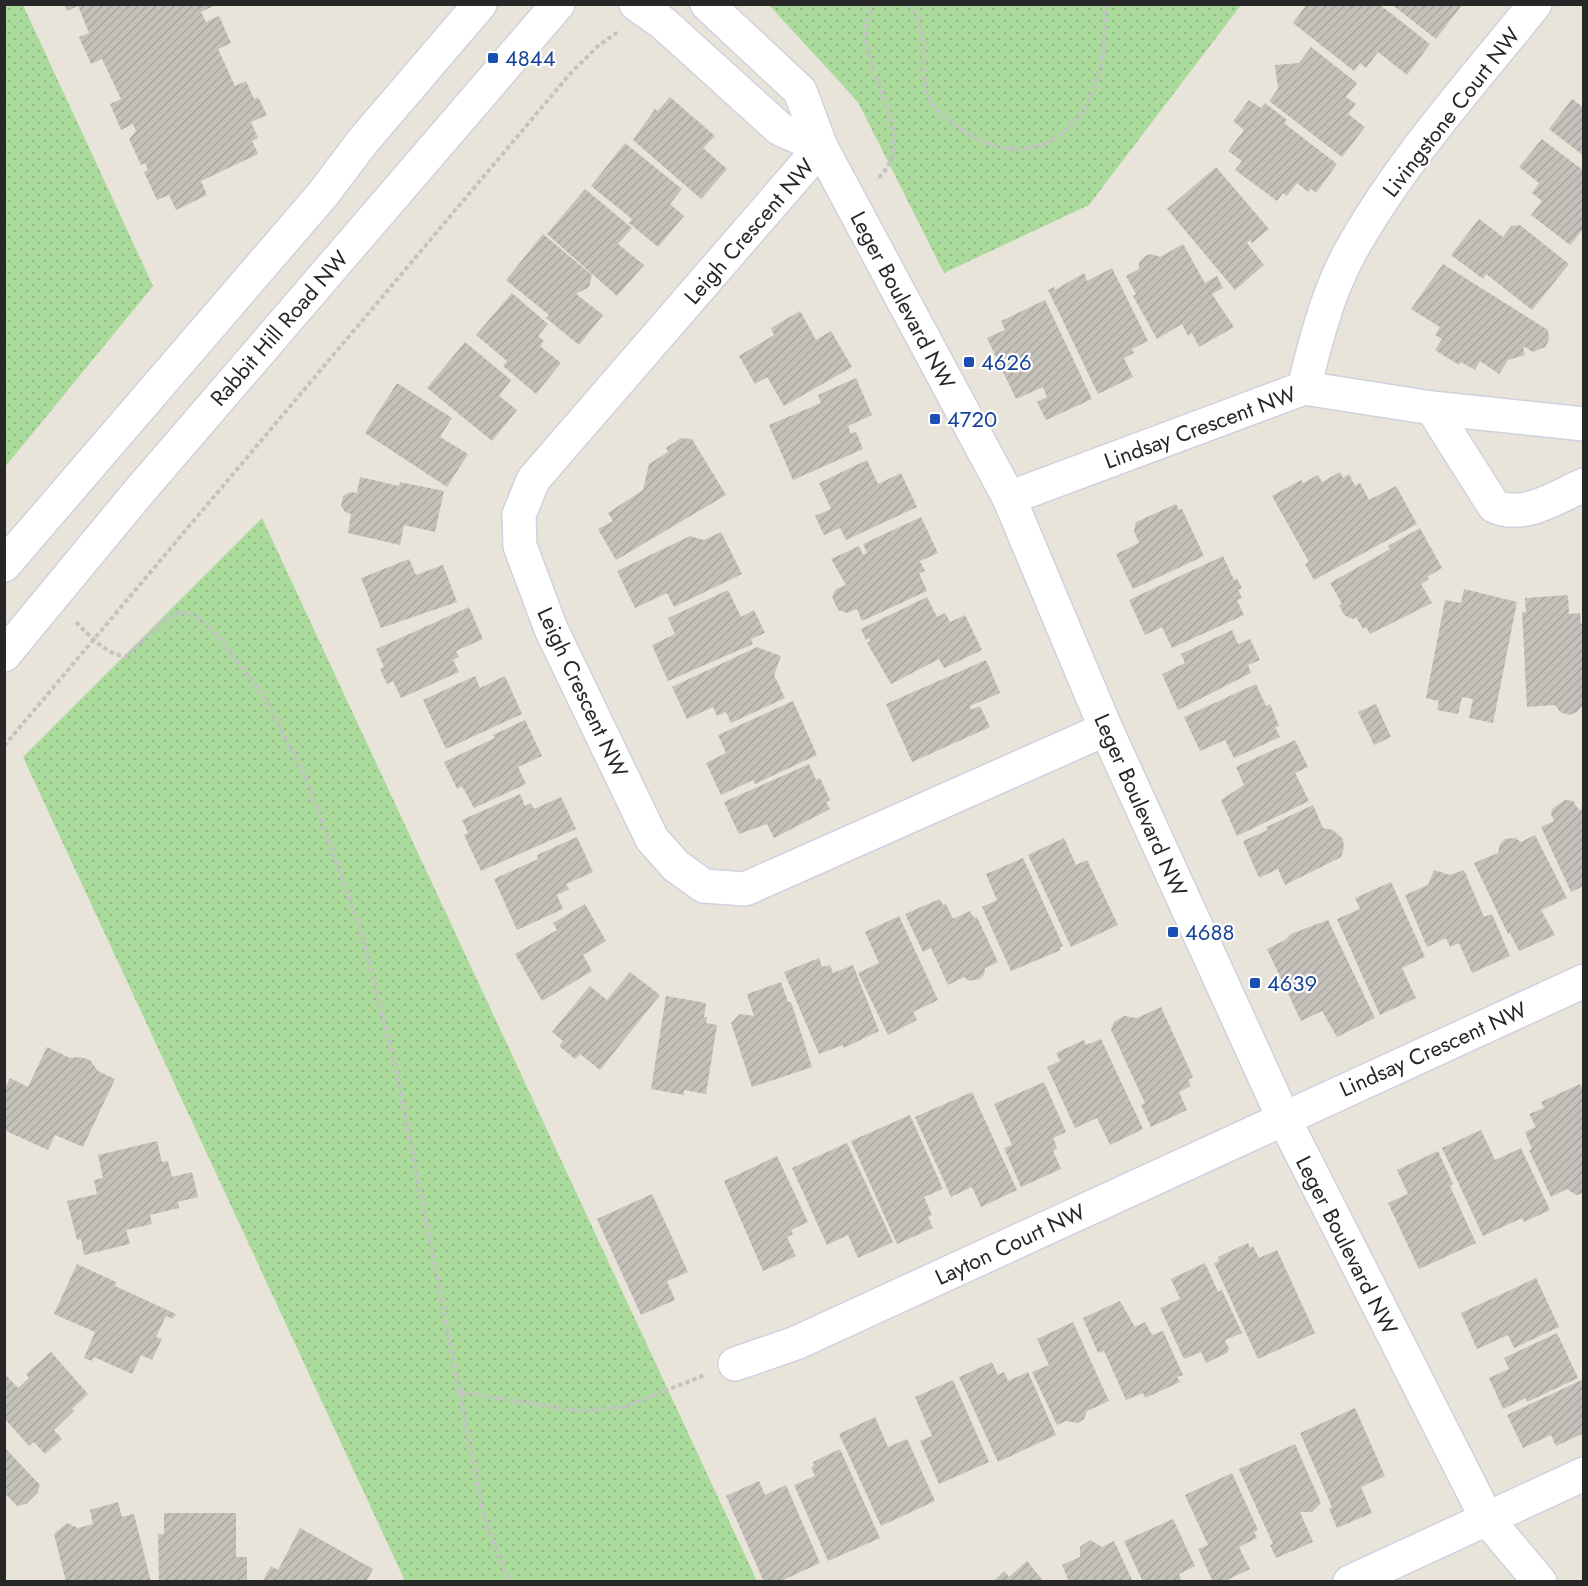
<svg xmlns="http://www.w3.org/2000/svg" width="1588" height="1586" font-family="Jost,sans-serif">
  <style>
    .park { fill: url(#park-dots) }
    .building { fill: url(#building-hatch) }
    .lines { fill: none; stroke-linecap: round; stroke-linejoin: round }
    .street-casing { stroke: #d0d1df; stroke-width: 36 }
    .secondary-casing { stroke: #d0d1df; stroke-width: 36 }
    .path { stroke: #c3c3c3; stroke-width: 4; stroke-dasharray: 4.5 3; stroke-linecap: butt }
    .street { stroke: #fff; stroke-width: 33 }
    .secondary { stroke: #fff; stroke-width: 33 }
    .transit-dot { fill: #1a4fb4; stroke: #fff; stroke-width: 2 }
    .labels { text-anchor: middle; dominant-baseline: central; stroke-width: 4.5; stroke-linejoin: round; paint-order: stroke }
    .transit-label { font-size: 22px; fill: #164399; stroke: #fff; text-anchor: start }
    .street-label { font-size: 22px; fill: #272727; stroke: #fff }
  </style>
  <defs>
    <pattern id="park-dots" width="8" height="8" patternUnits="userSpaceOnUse" patternTransform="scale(1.5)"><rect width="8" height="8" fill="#aada9c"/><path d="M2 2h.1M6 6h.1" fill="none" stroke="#92bb86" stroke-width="1.8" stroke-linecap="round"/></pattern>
    <pattern id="building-hatch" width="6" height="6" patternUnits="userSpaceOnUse" patternTransform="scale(1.5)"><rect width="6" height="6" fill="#c4c1ba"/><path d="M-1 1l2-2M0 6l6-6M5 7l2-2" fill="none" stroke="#a8a6a0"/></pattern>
  </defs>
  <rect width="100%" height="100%" fill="#e9e4da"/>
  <path class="park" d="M23,5l130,281 -148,181 -1,-462z
    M769,5h472l-152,200 -145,68 -86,-171z
    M262,518l495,1063h-352l-382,-824z"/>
  <path class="building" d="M64,4h154l-17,8 5,10 13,-6 12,27 -13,6 17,37 11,-5 8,18 4,-2 9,18 -16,7 7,16 -6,3 6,13 -57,27 6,14 -31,15 -7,-15 -12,5 -13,-28 4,-2 -3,-7 -4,2 -12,-26 7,-8 -3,-7 -12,6 -11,-26 11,-5 -19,-40 -11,5 -12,-27 10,-4 -11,-27 -11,5z
    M1307,4h72l51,40 -23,31 -29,-23 -12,16 -6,-5 -6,8 -61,-48z
    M1391,4h68l2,2 -25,33z
    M1311,47l46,36 -11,14 10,7 -8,10 17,13 -23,30 -73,-56 9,-12 -3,-24 24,-2z
    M670,97l45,39 -12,12 24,21 -26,30 -68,-59 22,-31 3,2z
    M1572,99l12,9v48l-35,-27z
    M1249,100l12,8 4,-5 22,17 -3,3 53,41 -21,29 -5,-4 -3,3 -11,-9 -10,13 -4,-3 -6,8 -42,-31 7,-9 -14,-10 16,-21 -11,-9z
    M1542,139l42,32v57l-14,17 -39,-30 11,-14 -10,-8 7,-10 -20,-16z
    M625,143l57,46 -12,15 14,12 -26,31 -29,-24 3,-4 -41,-33z
    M1216,167l53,62 -17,14 -2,-3 -3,3 17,22 -29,25 -68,-81z
    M585,189l47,39 -14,16 26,21 -27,31 -70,-62z
    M1479,219l24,18 8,-11 9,-1 49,39 -37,46 -46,-36 -3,5 -32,-24z
    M543,234l49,41 -3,12 -13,7 27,21 -24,30 -33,-27 3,-3 -43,-35z
    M1183,244l22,39 12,-7 6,12 -11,6 22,33 -35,20 -7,-14 -4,3 -6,-12 -25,15 -24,-43 3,-2 -10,-18 13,-7v-7l6,-6 6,-2 9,3z
    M1443,264l105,66 1,10 -4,7 -12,5 -10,-6 2,9 -17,5 -9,14 -19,-13 -5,9 -14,-8 -2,3 -24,-15 7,-11 -7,-4 5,-8 -29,-18z
    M1112,268l36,73 -16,8 2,4 -10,5 9,19 -35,17 -50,-104 6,-3 1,3 29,-17 3,8z
    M512,293l36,31 -10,12 6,5 -4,5 21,17 -25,31 -33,-28 4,-5 -31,-26z
    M1045,300l47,99 -46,21 -9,-18 10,-5 -4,-10 -27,12 -29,-61 18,-8 -4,-9z
    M800,311l16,29 15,-9 21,36 -68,39 -17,-29 -12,7 -16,-28 35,-21 -3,-7z
    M465,342l46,38 -12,16 18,14 -25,31 -65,-53z
    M856,378l16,37 -24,11 3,8 5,-2 7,17 -70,31 -24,-55 52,-22 -3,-8z
    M397,383l55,35 -12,19 28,17 -21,33 -82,-54z
    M681,438l11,1 34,56 -110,65 -18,-31 15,-8 -5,-8 35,-23 6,-26 19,-12 -2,-4z
    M867,460l11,24 23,-11 16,34 -71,33 -6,-12 -16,7 -9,-19 16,-7 -12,-26z
    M1340,472l3,6 6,-4 6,12 5,-3 9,17 27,-14 21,38 -103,56 -9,-16 4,-2 -37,-66 29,-16 2,3 15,-8 4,7z
    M360,477l39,9 1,-4 44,9 -9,41 -31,-7 -4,20 -52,-12 3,-19 -6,-2 -4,-6 2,-10 7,-4 7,1z
    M1176,504l3,6 3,-1 22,47 -71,33 -17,-35 23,-11 -5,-12 2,-9z
    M921,517l17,36 -18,8 5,10 -6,2 8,18 -65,30 -5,-12 -10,4 -9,-3 -6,-13 4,-8 10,-4 -15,-26 28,-13 4,9 4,-2 -4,-9z
    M1420,528l22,40 -15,9 2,2 -8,5 11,19 -62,31 -4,-7 -3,2 -7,-12 -3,2 -9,-4 -5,-10 3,-1 -12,-21 60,-34 -2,-3z
    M721,532l21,42 -68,33 -7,-14 -32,15 -18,-37 73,-35 14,4z
    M1223,556l11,24 3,-1 5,9 -4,2 4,8 -5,2 7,15 -72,33 -10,-21 -17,8 -16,-35z
    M409,559l7,16 27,-10 14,37 -76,26 -20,-50z
    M1464,589l53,13 -24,121 -24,-5 4,-19 -11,-2 -4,17 -21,-4 2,-9 -13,-3 19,-98 16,3z
    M728,590l13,27 13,-7 11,23 -14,6 2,5 -85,37 -16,-36 23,-11 -7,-16z
    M1568,595l1,19 11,-1 1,11h3v80l-7,8 -8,3 -9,-3 -5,-7 -28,2 -5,-95h4l-1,-14z
    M927,597l10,20 8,-4 5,9 15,-7 17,35 -38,18 -5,-9 -48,25 -24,-41 4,-2 -2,-3 -3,2 -5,-11z
    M469,607l14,32 -27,12 3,6 -6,3 6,12 -58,26 -8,-17 -6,3 -7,-15 4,-2 -8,-18z
    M1232,630l6,14 12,-5 10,21 -12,5 3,8 -73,37 -16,-36 23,-11 -4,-9z
    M757,647l24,9 -7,19 11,23 -54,25 -5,-11 -9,4 -4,-9 -26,12 -15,-32z
    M986,660l14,33 -30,13 1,4 9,-4 10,21 -78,35 -26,-58z
    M475,676l5,12 25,-12 17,38 -76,35 -23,-49z
    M1256,684l10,22 4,-2 9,22 -4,1 5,10 -46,21 -9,-18 -25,11 -16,-34z
    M793,701l24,54 -62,29 -2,-4 -32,15 -15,-32 20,-10 -8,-18z
    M1376,704l15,33 -17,8 -16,-33z
    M525,720l17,36 -24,11 8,17 -52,24 -12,-22 -5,3 -13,-27 51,-24 -2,-3z
    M1295,740l13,27 -13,6 14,28 -72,35 -16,-36 23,-15 -8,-18z
    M809,764l7,16 4,-2 10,22 -4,2 4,7 -56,29 -7,-14 -28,10 -15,-32z
    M520,794l5,12 6,-3 3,6 27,-12 15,32 -95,42 -17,-36 4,-2 -6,-13z
    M1565,800l8,1 6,9 5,-2v78l-13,6 -30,-65 13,-6 -3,-7 1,-5z
    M1313,805l10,23 10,2 10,9 1,9 -3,9 -56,28 -7,-16 -19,9 -16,-37 25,-11 -2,-3z
    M1535,835l32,63 -26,12 14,25 -36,16 -9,-18 -2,1 -34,-71 24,-10 2,-9 5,-5 10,-1 6,4z
    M577,837l16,35 -27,12 3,5 -12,6 6,14 -46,21 -23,-51 44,-20 -1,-4z
    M1064,838l12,27 11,-5 31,65 -47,22 -43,-92z
    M1023,858l40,88 -4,2 2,2 -50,21 -29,-64 15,-7 -11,-26z
    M1434,870l16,5 14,-5 20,47 8,-3 18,42 -38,17 -13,-30 -9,4 -4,-9 -19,9 -22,-52 23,-10z
    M1391,882l34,75 -23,11 14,30 -36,17 -43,-96 23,-10 -5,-11z
    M940,899l3,6 3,-1 7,15 17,-8 4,7 3,-1 21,45 -13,6 -1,7 -5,4 -10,2 -5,-4 -16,8 -17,-37 -8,4 -18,-38z
    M585,904l21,37 -23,14 9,16 -50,30 -27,-47 42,-24 -4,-7z
    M899,916l39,84 -25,12 4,8 -29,15 -30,-62 21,-10 -14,-31z
    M1328,920l47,98 -38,19 -15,-26 -21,10 -34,-72 18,-9 6,-6z
    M819,958l3,9 8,-2 3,8 20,-8 26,66 -35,17 -1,-3 -24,9 -35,-82z
    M630,972l30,23 -60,75 -20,-16 -5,5 -16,-13 4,-5 -11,-9 38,-46 17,14z
    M781,982l7,20h3l21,65 -60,20 -21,-64 9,-9 14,2 -7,-22z
    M666,996l40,7 -2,14h3l-1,6 11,2 -11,69 -22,-4v5l-33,-6z
    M1161,1007l32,70 -5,3 3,6 -12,6 8,18 -36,17 -10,-22 4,-2 -34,-73 3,-8 10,-6 13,2z
    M1101,1039l42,90 -33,16 -13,-27 -22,10 -28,-61 13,-6 -4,-8 28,-13 2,5z
    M47,1047l23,11 10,-1 10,3 8,11 17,8 -32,68 -28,-12 -7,15 -44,-20v-39l6,-13 18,9z
    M1044,1082l22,50 -13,6 4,10 -4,3 8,18 -40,18 -17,-39 8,-3 -18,-41z
    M1580,1084l4,7v102l-8,2 -9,-6 -16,8 -22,-47 3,-1 -7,-17 11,-5 -7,-13 15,-6 -3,-6z
    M972,1092l45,98 -36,17 -9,-20 -21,10 -36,-80z
    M910,1115l33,74 -19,8 8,18 -4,2 5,11 -36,16 -46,-103z
    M1481,1130l14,30 26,-12 29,62 -26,12 -2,-4 -39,18 -41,-88z
    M157,1141l5,21 6,-1 4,16 20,-5 6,25 -20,5 1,6 -29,7 2,9 -26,6 4,14 -46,11 -3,-16 -4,1 -10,-39 30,-7 -3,-14 9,-2 -5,-23z
    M847,1143l46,99 -35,16 -10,-23 -21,10 -35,-77z
    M1438,1151l15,33 -3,2 26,57 -57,26 -31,-66 20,-9 -11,-24z
    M777,1156l31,66 -17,8 2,4 -6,3 9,19 -33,15 -39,-90z
    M652,1194l36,78 -21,9 8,19 -34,15 -44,-96z
    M1248,1243l2,5 3,-2 6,12 18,-8 38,83 -57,26 -44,-96 5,-2 -1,-4z
    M1205,1263l13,29 4,-2 20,43 -17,7 4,9 -2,4 -21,10 -5,-11 -17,7 -24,-51 20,-9 -9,-20z
    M77,1264l39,18 -1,4 61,28 -3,5 -7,-3 -10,21 6,2 -10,21 -11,-5 -9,19 -38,-17 -2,4 -8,-3 11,-26 -41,-18z
    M1536,1278l23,49 -45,21 -6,-13 -31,14 -16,-36z
    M1120,1301l15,26 10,-5 7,13 11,-4 20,44 -6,2 3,5 -35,16 -2,-5 -17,7 -22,-49 -6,2 -15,-35z
    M1073,1322l36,79 -22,10 -3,8 -6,4 -12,-2 -9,4 -25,-53 17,-7 -12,-26z
    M1557,1333l21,45 -51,24 -1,-4 -23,11 -14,-31 20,-9 -5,-11z
    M51,1352l37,42 -16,15 2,2 -20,19 8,9 -17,15 -11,-12 -5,4 -25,-28v-45l14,15 11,-10 -3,-4z
    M992,1362l6,13 6,-3 4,9 20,-9 28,63 -58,27 -39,-85z
    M1584,1379v54l-28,13 -5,-11 -28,13 -16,-33z
    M953,1380l36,82 -50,22 -19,-43 12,-5 -17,-39z
    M1355,1408l30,68 -24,11 11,26 -35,15 -8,-19 3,-2 -32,-74z
    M875,1417l13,30 19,-8 28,62 -54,25 -42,-92z
    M1295,1444l26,59 -9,9h-12l13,30 -37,16 -6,-13 3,-1 -34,-75z
    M4,1447l36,38 -2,7 -12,12 -9,2 -13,-14z
    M840,1449l40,89 -52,23 -34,-76 21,-9 -4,-9 3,-1 -1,-4z
    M1232,1473l26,57 -4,2 3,6 -18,9 11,22 -27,13h-10l-15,-33 10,-4 -23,-50z
    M759,1481l6,14 21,-10 34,78 -41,19h-15l-38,-86z
    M118,1502l4,15 12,-3 17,68h-85l-12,-48 13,-11 11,5 15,-4 -3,-14z
    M164,1513h72v44h11v25h-88l-1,-48h6z
    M1173,1519l22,47 -16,8 3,8h-39l-19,-41z
    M300,1528l73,41 -7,13h-104l9,-16 7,4z
    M1090,1540l12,7 12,-6 19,41h-64l-7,-17 18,-8v-10z
    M1027,1561l17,21h-51l11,-11 5,6z"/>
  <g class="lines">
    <g class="street-casing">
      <path id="street" d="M821,147l-288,333 -14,35 1,31 31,83 101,210 24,27 28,20 41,3 361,-160
        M1304,388c11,-45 23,-93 45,-134 50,-91 121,-169 186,-250
        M1432,408l62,98c29,14 62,-9 90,-21
        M1009,498l295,-110 128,20 152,16
        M735,1364l61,-21 788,-362
        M1350,1582l234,-108"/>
    </g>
    <g class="secondary-casing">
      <path id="secondary" d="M636,4l27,19 117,106 41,18
        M707,4l93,87 21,56 188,351 97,231 177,388 204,402 53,63
        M4,565l319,-371 40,-53 117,-137
        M4,655l133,-161 421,-490"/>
    </g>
    <path class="path" d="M875,4c-39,48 57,129 1,176
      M908,4c25,23 8,63 20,92 7,17 32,33 48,42 56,29 105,-3 122,-61 7,-23 6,-49 8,-73
      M76,622c15,15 28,31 50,35l41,-39 14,-6 15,4 22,20 46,61 42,81 54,150 36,141 88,448 25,65
      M4,746l566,-672 29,-29 19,-13
      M459,1392l120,19 45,-4 81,-32"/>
    <use href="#street" class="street"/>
    <use href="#secondary" class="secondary"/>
  </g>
  <g class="transit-dot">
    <rect x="487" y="52" width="12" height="12" rx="3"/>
    <rect x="963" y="356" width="12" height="12" rx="3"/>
    <rect x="929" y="413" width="12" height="12" rx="3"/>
    <rect x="1167" y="926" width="12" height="12" rx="3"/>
    <rect x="1249" y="977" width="12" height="12" rx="3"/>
  </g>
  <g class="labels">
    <g class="transit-label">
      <text x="505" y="58">4844</text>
      <text x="981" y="362">4626</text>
      <text x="947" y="419">4720</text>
      <text x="1185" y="932">4688</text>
      <text x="1267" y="983">4639</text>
    </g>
    <g class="street-label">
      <text transform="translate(1451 112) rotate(-52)">Livingstone Court NW</text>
      <text transform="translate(749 231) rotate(-49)">Leigh Crescent NW</text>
      <text transform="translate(903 300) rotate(62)">Leger Boulevard NW</text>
      <text transform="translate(279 328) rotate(-49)">Rabbit Hill Road NW</text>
      <text transform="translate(1200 427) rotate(-20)">Lindsay Crescent NW</text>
      <text transform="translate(583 692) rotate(65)">Leigh Crescent NW</text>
      <text transform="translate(1141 805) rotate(66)">Leger Boulevard NW</text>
      <text transform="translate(1433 1049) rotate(-24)">Lindsay Crescent NW</text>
      <text transform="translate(1010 1244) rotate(-25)">Layton Court NW</text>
      <text transform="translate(1347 1245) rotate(63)">Leger Boulevard NW</text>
    </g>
  </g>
  <rect width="1588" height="1586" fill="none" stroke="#272727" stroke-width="12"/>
</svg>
